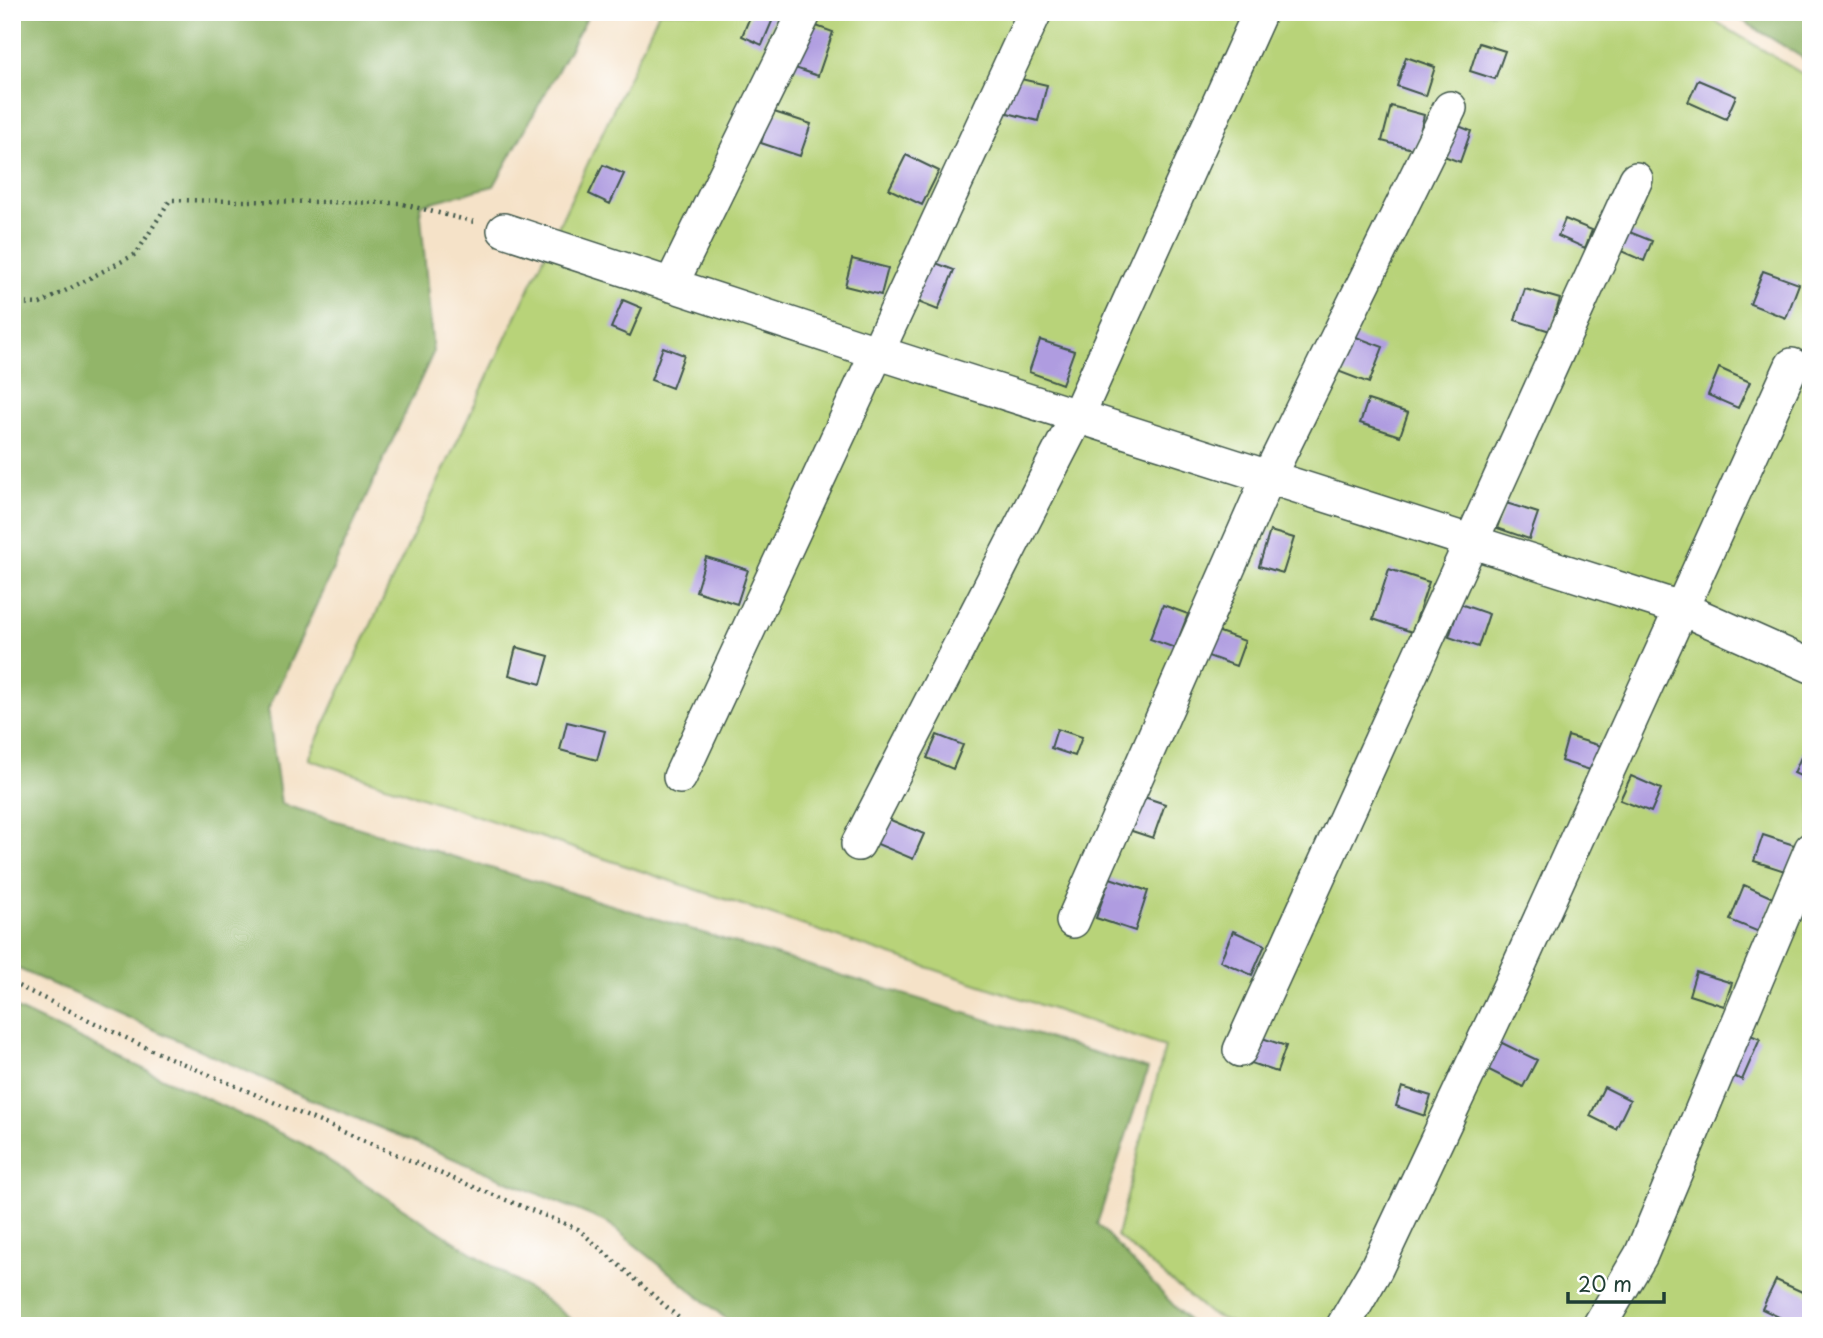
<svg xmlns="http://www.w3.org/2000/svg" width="1823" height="1338" font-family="'Playpen Sans',sans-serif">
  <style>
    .green { fill: #b8d379; stroke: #6c8856; stroke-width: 2 }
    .forest { fill: #92b569; stroke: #58794e; stroke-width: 2 }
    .building { fill: #af9ce0 }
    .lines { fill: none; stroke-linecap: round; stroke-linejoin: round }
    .street-casing { stroke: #3f564a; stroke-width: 36 }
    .path { stroke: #3f564a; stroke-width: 4.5; stroke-dasharray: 2 5; stroke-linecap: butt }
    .street { stroke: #fff; stroke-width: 33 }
  </style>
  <rect width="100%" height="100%" fill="#fff"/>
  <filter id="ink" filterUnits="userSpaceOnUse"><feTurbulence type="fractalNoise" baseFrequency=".0143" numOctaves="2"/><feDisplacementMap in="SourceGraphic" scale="14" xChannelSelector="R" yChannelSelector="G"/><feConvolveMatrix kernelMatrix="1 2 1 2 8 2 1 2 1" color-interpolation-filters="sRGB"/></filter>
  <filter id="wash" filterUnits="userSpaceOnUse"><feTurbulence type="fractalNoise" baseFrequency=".00686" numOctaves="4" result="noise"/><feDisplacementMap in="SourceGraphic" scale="28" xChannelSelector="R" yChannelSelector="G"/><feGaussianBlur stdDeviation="1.57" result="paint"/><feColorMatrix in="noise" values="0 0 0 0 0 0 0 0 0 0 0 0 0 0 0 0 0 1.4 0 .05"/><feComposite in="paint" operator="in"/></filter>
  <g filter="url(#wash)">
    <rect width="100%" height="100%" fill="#f5e2c8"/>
    <path class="green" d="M659,12h1041l111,67v1247h-572l-29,-12 -93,-78 48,-189 -857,-288z"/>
    <path class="forest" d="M12,12h578l-96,174 -74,19 13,148 -165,356 13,95 867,265 -51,155 96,102h-458l-127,-103 -319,-133 -277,-124z
      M1729,12h82v51z
      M12,1007l291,137 250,161 26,21h-567z"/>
    <g id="blocks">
      <path class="building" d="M752,12h24l-14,33 -20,-9z
        M808,23l25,9 -15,44 -26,-9z
        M1479,43l26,8 -10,28 -25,-8z
        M1406,57l29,10 -9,29 -29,-10z
        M1008,76l39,9 -9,36 -38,-10z
        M1698,80l38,16 -10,23 -38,-17z
        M1391,106l33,9 -8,35 -34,-9z
        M771,111l40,13 -11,32 -39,-13z
        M1449,122l22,9 -11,31 -22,-8z
        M906,155l33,16 -17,34 -33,-16z
        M603,165l21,9 -14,30 -21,-10z
        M1565,219l27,11 -7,18 -27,-12z
        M1622,229l30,12 -8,20 -30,-13z
        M923,258l31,12 -16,40 -30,-12z
        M852,259l36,9 -7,27 -36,-9z
        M1763,271l36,13 -13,34 -36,-14z
        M1525,289l35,10 -10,32 -35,-11z
        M623,300l19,8 -12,28 -19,-8z
        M1348,334l35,13 -14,36 -34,-13z
        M1040,340l34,11 -12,33 -33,-12z
        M663,347l21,8 -12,33 -21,-8z
        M1719,368l31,14 -12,26 -30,-13z
        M1368,400l40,13 -8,23 -40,-13z
        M1506,503l32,10 -9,26 -32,-11z
        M1270,531l24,7 -11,35 -24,-7z
        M706,557l42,13 -11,34 -41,-13z
        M1389,569l40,13 -17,50 -39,-13z
        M1460,604l29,10 -11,33 -29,-10z
        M1163,605l25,9 -13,34 -25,-9z
        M1214,630l31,11 -9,25 -31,-11z
        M516,647l33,9 -8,28 -32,-9z
        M567,722l38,9 -8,29 -37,-10z
        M1057,729l25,8 -7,19 -24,-8z
        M937,735l26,10 -10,24 -26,-11z
        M1568,736l36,11 -7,25 -36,-11z
        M1809,739l2,1v41l-17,-8z
        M1631,776l30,13 -10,23 -31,-12z
        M1138,795l27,9 -12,34 -27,-9z
        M886,818l38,16 -11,25 -38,-16z
        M1763,835l34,11 -9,26 -34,-11z
        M1110,878l38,13 -13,40 -39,-13z
        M1744,885l29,13 -14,34 -29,-12z
        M1233,931l32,14 -13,30 -32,-14z
        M1696,972l36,11 -8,23 -35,-11z
        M1741,1031l19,8 -18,41 -18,-8z
        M1253,1035l33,11 -9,26 -32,-11z
        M1500,1042l37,18 -14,27 -36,-18z
        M1402,1087l29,9 -6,20 -29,-10z
        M1604,1087l26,13 -14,29 -26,-13z
        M1776,1280l35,16v15l-7,15h-6l-36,-17z"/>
    </g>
  </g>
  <g filter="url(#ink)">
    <use href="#blocks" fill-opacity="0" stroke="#3f564a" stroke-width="2"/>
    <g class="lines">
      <g class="street-casing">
        <path id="street" d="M504,230l372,122 807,257 128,57
          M671,285l134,-273
          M680,777l355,-765
          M858,844l219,-427 183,-405
          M1073,921l195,-443 182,-370
          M1240,1050l396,-871
          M1343,1326l33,-57 136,-288 280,-616
          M1599,1326l42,-71 170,-406"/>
      </g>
      <path class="path" d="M12,303l28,1 96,-50 34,-54 229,3 75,19
        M12,983l137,66 300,128 129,52 110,97"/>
      <use href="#street" class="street"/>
    </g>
  </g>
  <rect width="1823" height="1338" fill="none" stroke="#fff" stroke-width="42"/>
  <path d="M1568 1292v10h96v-10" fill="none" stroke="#1f3d34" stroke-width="3.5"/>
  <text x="1578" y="1292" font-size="21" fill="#1f3d34" stroke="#ffffff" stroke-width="5" paint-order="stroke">20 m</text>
</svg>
